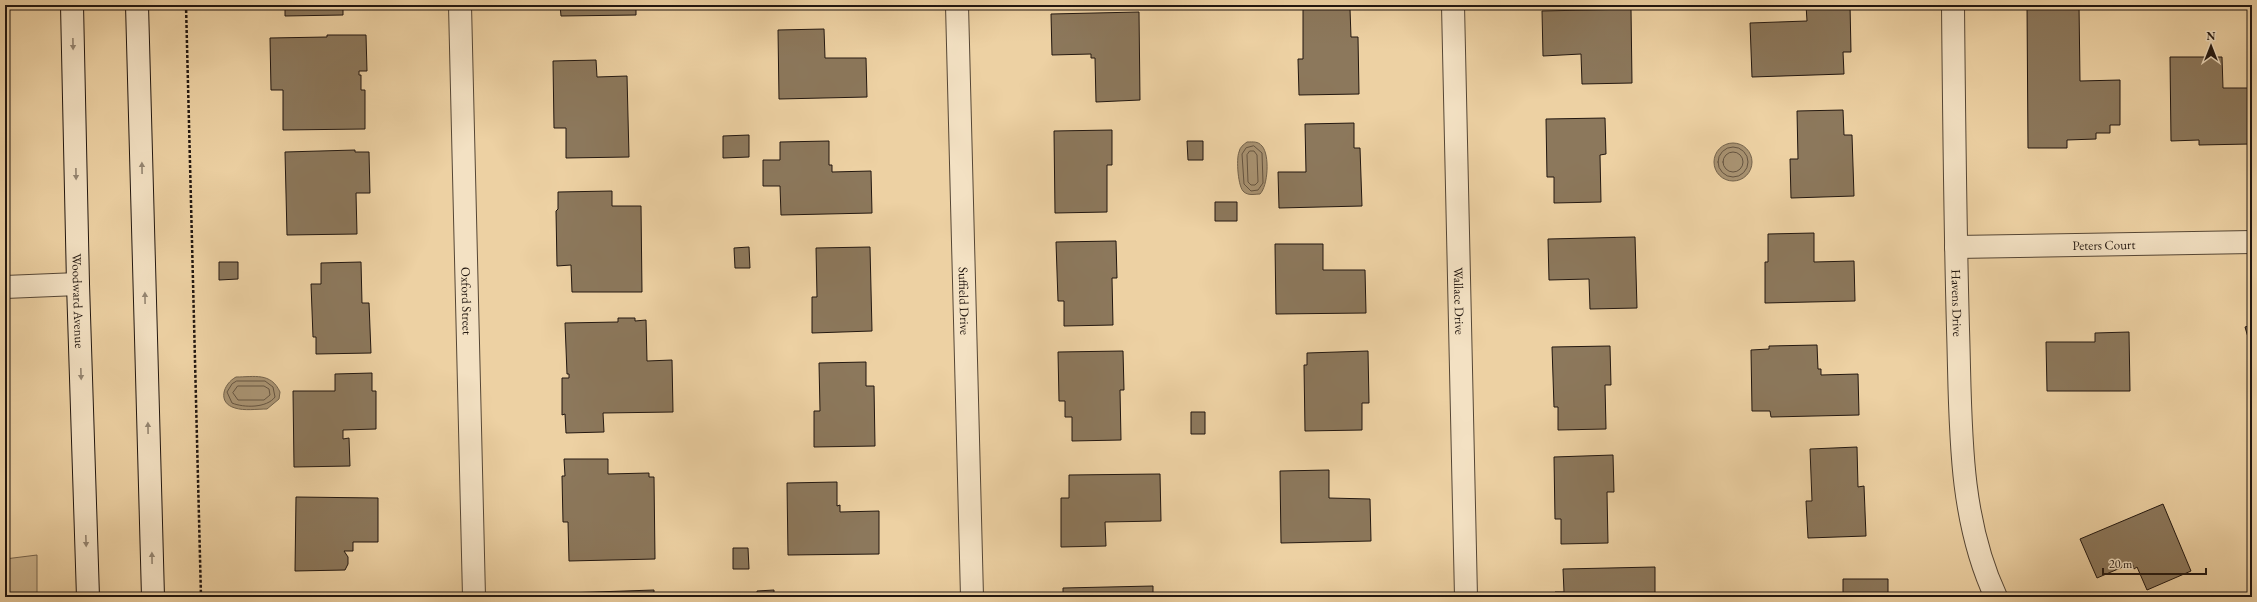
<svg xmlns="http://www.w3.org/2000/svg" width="2257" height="602" font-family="'EB Garamond',serif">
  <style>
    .green { fill: #cab18a; stroke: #76644d }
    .water { fill: #a89271; stroke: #72614a }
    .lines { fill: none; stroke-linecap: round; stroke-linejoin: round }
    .shore { stroke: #655440; stroke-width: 1 }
    .building { fill: #8c785c; stroke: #221710 }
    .street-casing { stroke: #554635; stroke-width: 24 }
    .secondary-casing { stroke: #221710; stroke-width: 24 }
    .path { stroke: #221710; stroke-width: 2.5; stroke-dasharray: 3 2; stroke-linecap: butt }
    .street { stroke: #f3e1c3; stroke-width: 22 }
    .secondary { stroke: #f3e1c3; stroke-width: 22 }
    .oneway { fill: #958672 }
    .labels { text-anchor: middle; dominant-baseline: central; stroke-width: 3; stroke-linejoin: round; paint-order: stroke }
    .street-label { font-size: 13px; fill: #221710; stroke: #f3e1c3 }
  </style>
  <rect width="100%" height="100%" fill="#edd1a3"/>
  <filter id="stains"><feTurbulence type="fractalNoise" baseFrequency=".005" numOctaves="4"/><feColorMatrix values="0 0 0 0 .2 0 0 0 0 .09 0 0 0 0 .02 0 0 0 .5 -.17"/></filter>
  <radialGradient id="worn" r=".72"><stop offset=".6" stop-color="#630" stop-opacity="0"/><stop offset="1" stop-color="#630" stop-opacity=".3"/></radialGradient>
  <path class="green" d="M37,555v42h-32v-38z"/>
  <path class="water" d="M1247,142c6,0 11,-1 15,4 8,9 6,40 -2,48 -5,0 -11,2 -16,-2 -6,-4 -8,-33 -5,-40 1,-5 4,-7 8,-10z
    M1714 162a19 19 0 1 1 38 0a19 19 0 1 1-38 0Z
    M236,377c18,0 35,-5 44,15l-1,7 -12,10c-10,0 -23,2 -32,-1 -18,-5 -12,-24 1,-31z"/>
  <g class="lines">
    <path class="shore" d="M1254,146l8,7 1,30 -5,7 -7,1 -7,-7 -2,-30 4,-6z
      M1718 162a15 15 0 1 1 30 0a15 15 0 1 1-30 0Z
      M1250,151h4l3,4 1,27 -3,3h-4l-3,-3 -1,-27z
      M1723 162a10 10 0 1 1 20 0a10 10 0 1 1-20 0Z
      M237,381h28l8,6 2,10c-8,11 -31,11 -43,6l-5,-11 5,-8z
      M238,386h26l5,3 1,6 -6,5h-26l-5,-7z"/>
  </g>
  <path class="building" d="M285,5h58v10l-58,1z
    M560,5h76v10l-75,1z
    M1806,5h44l1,47h-8l1,22 -92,3 -2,-54 57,-2z
    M2027,5h52l1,76 40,-1v45h-10v8h-14v6l-29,1v8h-39z
    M1303,9h47l1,28h7l1,57 -60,1 -1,-36h5z
    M1631,9l1,74 -50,1 -1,-30 -38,2 -1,-45z
    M1139,12l1,88 -44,2 -1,-44h-4v-4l-39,1 -1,-41z
    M824,29l1,29h41l1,39 -88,2 -1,-69z
    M327,35h39l1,36h-8v4h2v15h4v39l-82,1v-40h-12l-1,-52 57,-1z
    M2170,57h52l1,31h26l1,56 -51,1v-5l-28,1z
    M596,60l1,17 30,-1 2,81 -63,1v-30h-12l-1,-67z
    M1843,110l1,25h8l2,61 -63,2 -1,-39h8l-1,-48z
    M1605,118l1,36 -6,1 1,47 -47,1v-26h-7l-1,-58z
    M1354,123v25h6l2,58 -83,2 -1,-36h28l-1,-48z
    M1112,130v35h-5v47l-52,1 -1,-82z
    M749,135v22l-26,1v-22z
    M829,141v24h3v7l39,-1 1,42 -91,2 -1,-29h-17v-26h17v-18z
    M1187,141h16v19h-15z
    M355,150v2h14l1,41h-14l1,41 -70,1 -2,-83z
    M612,191v15h29l1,86h-70l-1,-27 -14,1 -1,-55 2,-2v-17z
    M1215,202h22v19h-22z
    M1814,233v29l40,-1 1,40 -90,2v-41h3v-28z
    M1635,237l2,71 -47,1 -1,-30 -40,1 -1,-41z
    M1116,241l1,37h-5l1,47 -49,1v-25h-6l-2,-59z
    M1275,244h48v26h42l1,43 -90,1z
    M749,247l1,21h-15l-1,-20z
    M870,247l2,84 -60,2v-36h5l-1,-49z
    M219,262h19v17l-19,1z
    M361,262l1,41h7l2,50 -55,1v-17h-3l-2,-53h10v-21z
    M618,318h17v3l11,-1 1,41 25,-1 1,52 -70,1 1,19 -38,1 -1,-19 -3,1v-37h7v-4h-2l-2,-51 53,-1z
    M2252,325v26l-7,-24z
    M2129,332l1,59h-83l-1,-49h49v-9z
    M1817,345l1,24h3v6l37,-1 1,41 -88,2 -1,-6h-18l-1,-61 18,-1v-3z
    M1610,346l1,39h-6l1,44 -48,1v-23h-4l-2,-60z
    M1123,351l1,39h-4l1,50 -49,1v-24h-7v-16h-6l-1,-49z
    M1368,351l1,52h-7v27l-57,1 -1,-66h3v-12z
    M866,362v24h8l1,60 -61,1v-36h6l-1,-48z
    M372,373v18h4v38l-33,1v9l6,-1 1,28 -56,1 -1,-76h42v-17z
    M1191,412h14v22h-14z
    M1857,447l1,40 6,-1 2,50 -58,2 -2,-37h6l-2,-52z
    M1613,455l1,37h-7l1,51 -47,1v-25h-6l-1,-62z
    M564,459h44v15l41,-1v4h5l1,82 -86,2 -1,-39h-5l-1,-46h3z
    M1329,470v28l41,1 1,42 -90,2 -1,-72z
    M1160,474l1,47 -56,1 1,24 -45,1v-49h8v-23z
    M837,482v24l3,-1v7l39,-1v43l-91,1 -1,-72z
    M296,497l82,1v44h-25v9h-9l4,6v7l-3,6 -50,1z
    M2163,504l28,67 -44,19 -10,-23 -3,2 -2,-6 -35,15 -17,-39z
    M733,548h15l1,21h-16z
    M1655,567v30h-100v-5h9l-1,-23z
    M1843,579h45v18h-64l19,-1z
    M1153,586v11h-90v-9z
    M654,590v7h-88v-4z
    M774,590v7h-17v-6z"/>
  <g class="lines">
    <g class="street-casing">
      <g id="street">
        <path id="s1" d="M460,5l14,592"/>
        <path id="s2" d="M957,5l15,592"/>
        <path id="s3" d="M1453,5l13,592"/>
        <path id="s4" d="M1953,5c1,108 2,216 5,324 3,90 -1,185 38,268"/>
        <path id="s5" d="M1956,247l296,-5"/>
        <path d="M5,287l73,-3"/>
      </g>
    </g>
    <g class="secondary-casing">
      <g id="secondary">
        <path id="s6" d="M72,5l6,279 10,313"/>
        <path d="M137,5l16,592"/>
      </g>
    </g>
    <path class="path" d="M186,5l15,592"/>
    <use href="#street" class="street"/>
    <use href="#secondary" class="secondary"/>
  </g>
  <defs><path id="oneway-solid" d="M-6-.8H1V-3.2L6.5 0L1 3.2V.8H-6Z"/></defs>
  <g class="oneway">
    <use href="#oneway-solid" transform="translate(73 44) rotate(89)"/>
    <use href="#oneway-solid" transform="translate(142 168) rotate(-91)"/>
    <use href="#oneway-solid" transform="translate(76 174) rotate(89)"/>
    <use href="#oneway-solid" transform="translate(145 298) rotate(-91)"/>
    <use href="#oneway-solid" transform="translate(81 374) rotate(88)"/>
    <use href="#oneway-solid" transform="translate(148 428) rotate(-91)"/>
    <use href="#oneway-solid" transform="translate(86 541) rotate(88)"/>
    <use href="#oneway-solid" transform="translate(152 558) rotate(-91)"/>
  </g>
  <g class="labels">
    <g class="street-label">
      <text stroke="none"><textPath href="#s5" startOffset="148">Peters Court</textPath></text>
      <text stroke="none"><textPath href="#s6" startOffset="296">Woodward Avenue</textPath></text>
      <text stroke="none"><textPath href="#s1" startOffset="296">Oxford Street</textPath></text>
      <text stroke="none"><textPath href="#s2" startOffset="296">Suffield Drive</textPath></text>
      <text stroke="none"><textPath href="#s3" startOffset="296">Wallace Drive</textPath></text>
      <text stroke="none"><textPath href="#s4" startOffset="298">Havens Drive</textPath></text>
    </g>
  </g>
  <rect width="2257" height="602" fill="none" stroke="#edd1a3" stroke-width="20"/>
  <rect x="6" y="6" width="2245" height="590" fill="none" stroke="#221710" stroke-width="2"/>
  <rect x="10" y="10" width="2237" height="582" fill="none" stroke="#221710"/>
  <g transform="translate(2211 46)" stroke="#f3e1c3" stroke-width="3" paint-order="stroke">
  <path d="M0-3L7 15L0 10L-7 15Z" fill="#221710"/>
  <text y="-6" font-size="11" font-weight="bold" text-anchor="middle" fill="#221710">N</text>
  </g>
  <path d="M2103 568v6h103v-6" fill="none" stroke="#221710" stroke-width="2"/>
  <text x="2109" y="568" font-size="12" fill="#221710" stroke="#f3e1c3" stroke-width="3" paint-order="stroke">20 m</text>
  <rect width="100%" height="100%" filter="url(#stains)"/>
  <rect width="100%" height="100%" fill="url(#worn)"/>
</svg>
